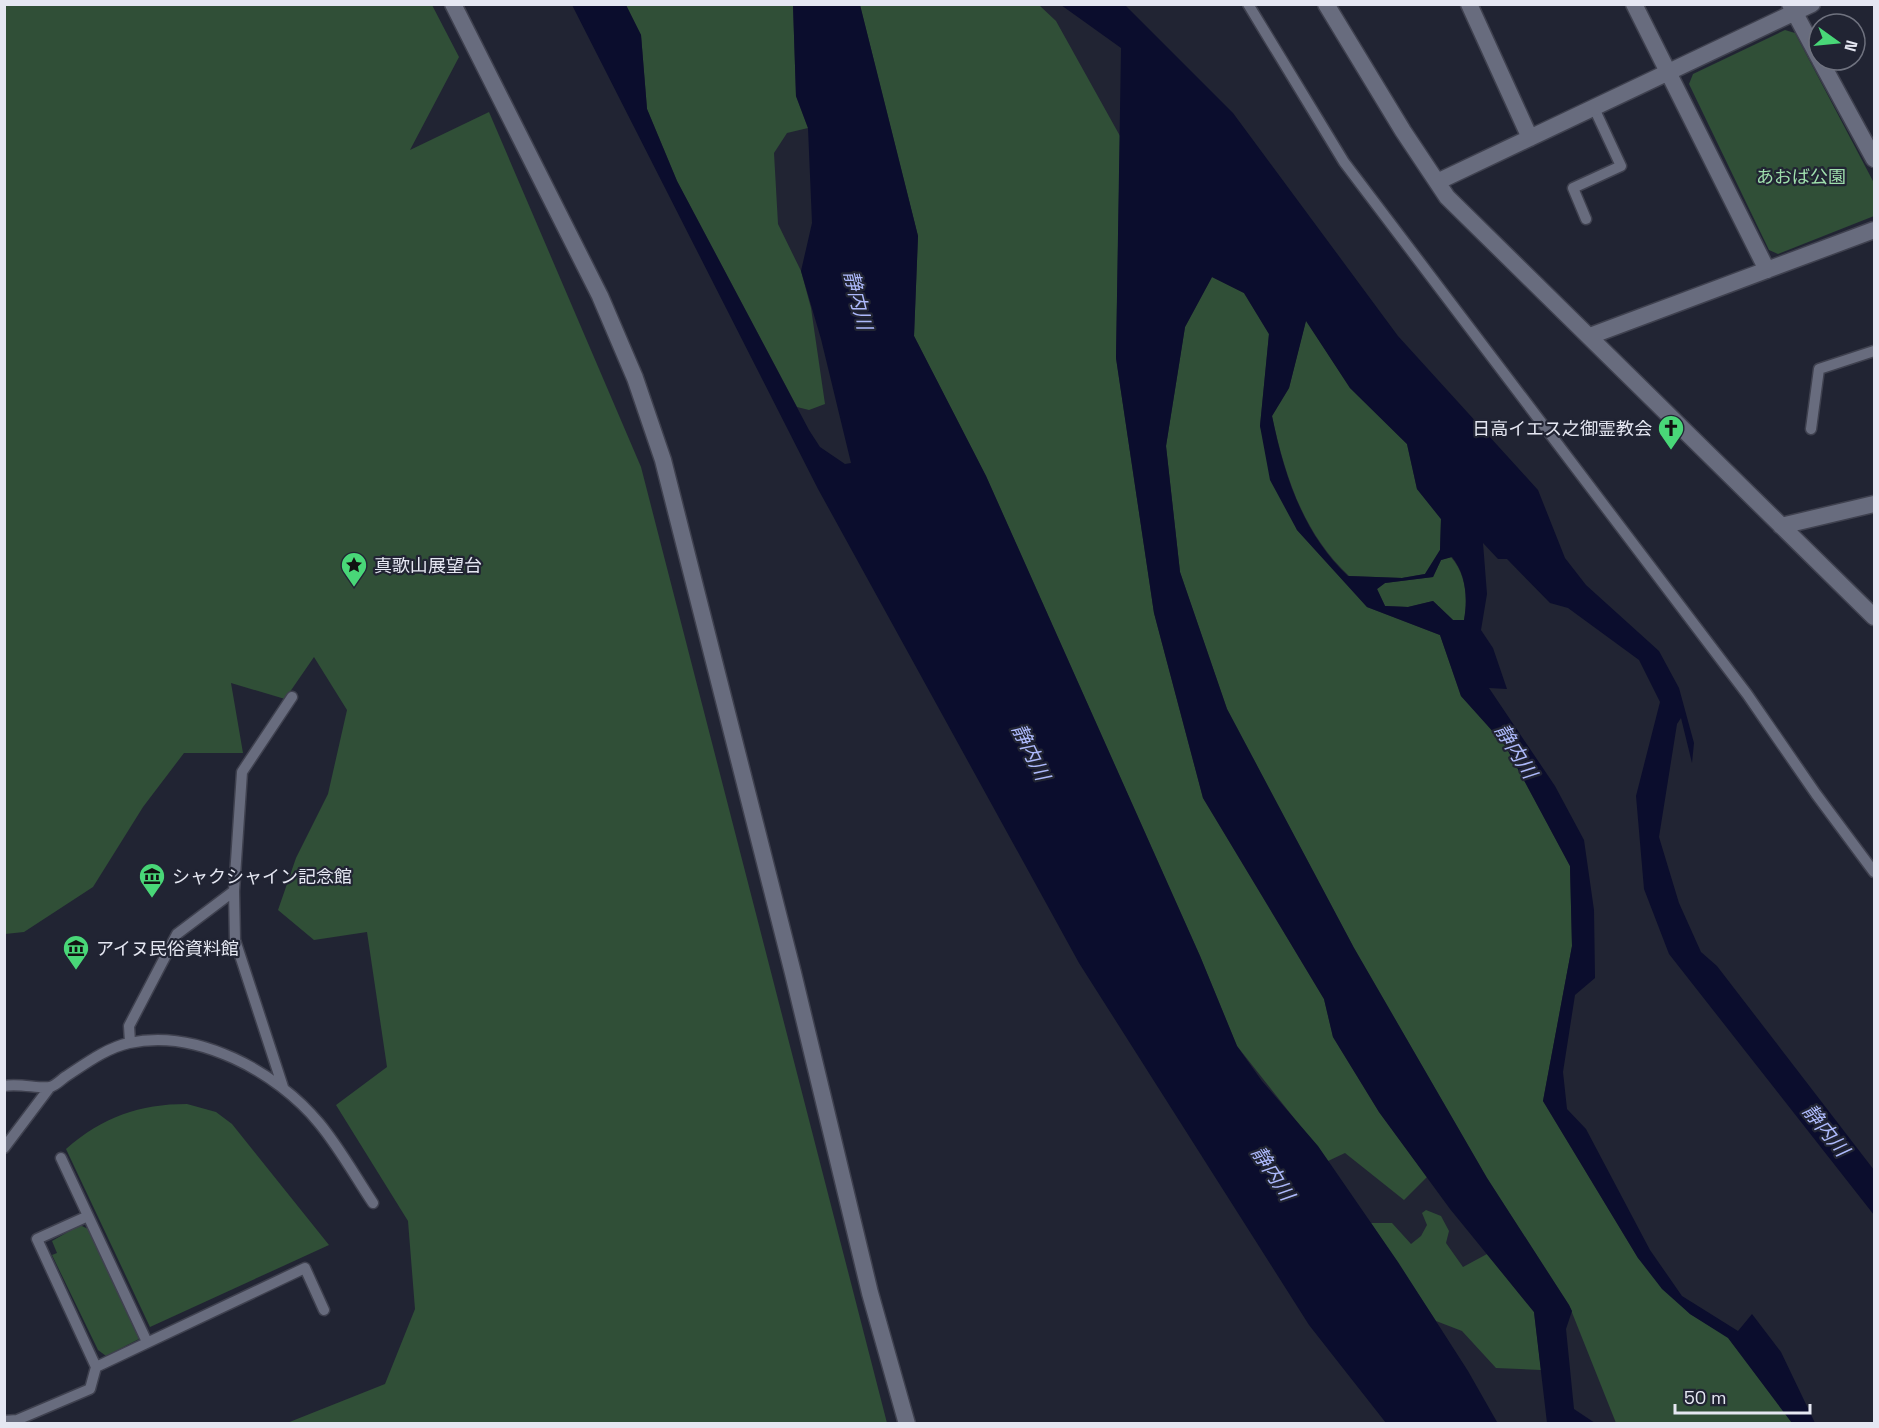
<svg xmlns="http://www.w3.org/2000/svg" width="1879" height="1428" font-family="'Space Grotesk','Noto Sans JP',sans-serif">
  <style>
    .green { fill: #304f37 }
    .water { fill: #0b0d2d; fill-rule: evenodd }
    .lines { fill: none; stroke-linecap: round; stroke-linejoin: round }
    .service-casing { stroke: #3f414f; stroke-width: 13 }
    .minor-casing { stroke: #3f414f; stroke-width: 19 }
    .tertiary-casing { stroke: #3f414f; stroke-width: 19 }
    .service { stroke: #686c7e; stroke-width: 10 }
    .minor { stroke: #686c7e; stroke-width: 16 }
    .tertiary { stroke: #686c7e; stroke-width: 16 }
    .labels { text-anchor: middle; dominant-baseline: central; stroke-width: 4.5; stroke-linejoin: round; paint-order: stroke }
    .park-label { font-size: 18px; fill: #9edeac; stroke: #212433 }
    .poi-label { font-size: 18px; fill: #e5e7f2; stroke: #212433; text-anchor: start }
    .water-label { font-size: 20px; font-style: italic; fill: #adb9fb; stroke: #212433 }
  </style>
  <rect width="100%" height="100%" fill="#212433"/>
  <path class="green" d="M4,5h428l27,52 -49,93 79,-38 152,355 246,956h-600l98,-39 30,-75 -7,-88 -72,-116 51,-38 -20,-135 -53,8 -36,-30 18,-52 32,-64 19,-84 -33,-53 -29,42 -54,-16 12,70h-59l-41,54 -50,80 -69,45 -19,2z
    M626,5h167l3,91 12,32 -21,5 -13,20 4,71 23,47 10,37 14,96 -16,6 -12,-3 -120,-226 -30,-72 -6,-74z
    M860,5h179l17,16 64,115 -4,222 38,255 49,185 121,201 9,38 46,75 48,65 -23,23 -59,-47 -17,8 -91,-115 -37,-90 -214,-480 -72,-140 4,-100z
    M1785,30l10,3 79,150v33l-96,38 -9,-4 -80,-166 4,-10z
    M1212,277l32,16 25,41 -9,92 37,104 70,77 73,28 21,61 44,49 65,121 2,80 -29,155 95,157 52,56 38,23 64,86h-176l-47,-118 -82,-127 -133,-230 -127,-239 -47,-137 -14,-126 19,-119z
    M1306,320l44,68 57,56 10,45 24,30 -1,31 -15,24 -23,4 -53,-2c-46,-43 -64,-100 -77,-160l17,-28z
    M1451,557c15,17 17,41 13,63h-11l-20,-19 -25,6 -23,-1 -8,-17 8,-6 48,-6 8,-17z
    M187,1104l29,8 16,12 97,121 -179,82 -84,-178c36,-32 74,-45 121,-45z
    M1426,1210l15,6 8,15 -3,12 17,24 24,-13 47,58 7,58 -45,-2 -34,-37 -26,-10 -65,-98h21l19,21 10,-8 6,-11 -5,-12z
    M80,1225l8,4 51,110 -33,17 -8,-6 -46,-95 5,-2 -5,-12z"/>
  <path class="water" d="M572,5h54l15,30 6,74 30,72 132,249 11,17 25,17 6,-1 -30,-124 -20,-68 11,-48 -4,-95 -12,-32 -3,-91h67l58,231 -4,100 72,140 214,480 37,90 25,35 56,65 80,116 70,109 29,51 9,1h-120l-77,-98 -230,-362 -261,-474z
    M1061,5h64l108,108 165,223 140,154 27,68 21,27 73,66 20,37 15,55 -2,20 -11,-45 -4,6 -18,113 20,66 22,49 16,14 157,204v45l-205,-261 -25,-65 -8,-93 24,-94 -21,-42 -71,-52 -18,-5 -43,-44h-9l-15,-16 4,51 -6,36 12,18 14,41 -18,-1 66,98 29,54 10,70 1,68 -20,17 -12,77 4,37 19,20 64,121 32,46 56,35 14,-17 29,38 34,71h-23l-64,-85 -38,-24 -28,-25 -24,-31 -95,-157 29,-155 -2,-80 -65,-121 -44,-49 -21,-61 -73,-28 -70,-77 -27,-50 -10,-54 9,-92 -25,-41 -32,-16 -27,50 -19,119 14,126 47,137 127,239 133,230 82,127 3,6 -6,18 8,80 21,14h-48l-13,-111 -84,-103 -71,-97 -46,-75 -9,-38 -121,-201 -49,-185 -38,-255 5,-310zM1306,321l44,67 57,56 10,45 24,30 -1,31 -15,24 -23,4 -54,-2c-45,-42 -64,-101 -76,-160l17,-28zM1452,557c14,17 16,41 12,63h-11l-20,-19 -25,6 -23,-1 -8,-17 8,-6 48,-6 8,-17z"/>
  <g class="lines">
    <g class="service-casing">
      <path id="service" d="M1248,4l96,158 403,532 69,100 58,78
        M1586,219l-13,-31 48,-22 -27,-58
        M1811,429l8,-60 55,-18
        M130,1042l-1,-16 48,-92 57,-43
        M4,1086c15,-3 36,3 46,1 5,-1 11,-7 15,-10 20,-13 41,-29 64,-34 68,-15 148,29 190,80 20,24 36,53 54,80
        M283,1087l-48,-147 -1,-49 8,-119 50,-75
        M4,1148l46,-61
        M61,1158l86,184
        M96,1367l209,-99 19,42
        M4,1421l13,-1 73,-31 6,-22 -59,-128 51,-23"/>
    </g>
    <g class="minor-casing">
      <path id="minor" d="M1326,4l77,127 44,66 427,420
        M1469,4l61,134
        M1634,4l133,266
        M1790,4l29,54
        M1820,60l54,99
        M1437,182l375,-178
        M1590,336l284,-106
        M1781,526l93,-22"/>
    </g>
    <g class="tertiary-casing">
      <path id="tertiary" d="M453,4l147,292 35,82 28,82 130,513 77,320 37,131"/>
    </g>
    <use href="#service" class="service"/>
    <use href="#minor" class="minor"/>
    <use href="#tertiary" class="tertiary"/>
  </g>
  <defs>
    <g id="church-pin" transform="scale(1.35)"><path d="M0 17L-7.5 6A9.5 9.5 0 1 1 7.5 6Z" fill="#49d778" stroke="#212433"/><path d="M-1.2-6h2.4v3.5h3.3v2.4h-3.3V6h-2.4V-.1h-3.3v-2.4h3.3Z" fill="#111"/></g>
    <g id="sight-pin" transform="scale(1.35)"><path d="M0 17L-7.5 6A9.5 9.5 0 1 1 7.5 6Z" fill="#49d778" stroke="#212433"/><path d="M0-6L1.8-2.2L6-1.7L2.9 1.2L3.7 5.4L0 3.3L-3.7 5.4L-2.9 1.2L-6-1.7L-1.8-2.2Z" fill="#111"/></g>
    <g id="museum-pin" transform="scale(1.35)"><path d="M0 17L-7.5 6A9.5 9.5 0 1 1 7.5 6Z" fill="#49d778" stroke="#212433"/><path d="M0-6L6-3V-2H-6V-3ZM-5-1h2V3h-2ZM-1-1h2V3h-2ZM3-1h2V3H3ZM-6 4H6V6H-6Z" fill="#111"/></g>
  </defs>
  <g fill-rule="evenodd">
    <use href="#church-pin" x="1671" y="428"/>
    <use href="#sight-pin" x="354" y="565"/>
    <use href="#museum-pin" x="152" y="876"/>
    <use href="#museum-pin" x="76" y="948"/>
  </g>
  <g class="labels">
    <g class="park-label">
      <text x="1801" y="176">あおば公園</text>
    </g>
    <g class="poi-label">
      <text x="1652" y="428" text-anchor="end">日高イエス之御霊教会</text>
      <text x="374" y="565">真歌山展望台</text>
      <text x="172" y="876">シャクシャイン記念館</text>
      <text x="96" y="948">アイヌ民俗資料館</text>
    </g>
    <g class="water-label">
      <text transform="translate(858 300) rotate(76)">静内川</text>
      <text transform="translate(1516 751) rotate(58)">静内川</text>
      <text transform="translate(1031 752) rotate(64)">静内川</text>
      <text transform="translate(1826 1130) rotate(51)">静内川</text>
      <text transform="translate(1273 1173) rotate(57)">静内川</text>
    </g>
  </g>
  <rect width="1879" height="1428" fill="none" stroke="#e5e7f2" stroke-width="12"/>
  <g transform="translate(1837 42) rotate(105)"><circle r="28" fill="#212433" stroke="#6f727f" stroke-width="1.5"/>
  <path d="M0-4.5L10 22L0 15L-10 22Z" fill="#49d778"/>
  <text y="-9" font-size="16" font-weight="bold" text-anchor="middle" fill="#e5e7f2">N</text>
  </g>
  <path d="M1675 1404v9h135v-9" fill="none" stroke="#e5e7f2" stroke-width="3"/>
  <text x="1684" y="1404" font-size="18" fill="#e5e7f2" stroke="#212433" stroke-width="4.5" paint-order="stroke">50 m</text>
</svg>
